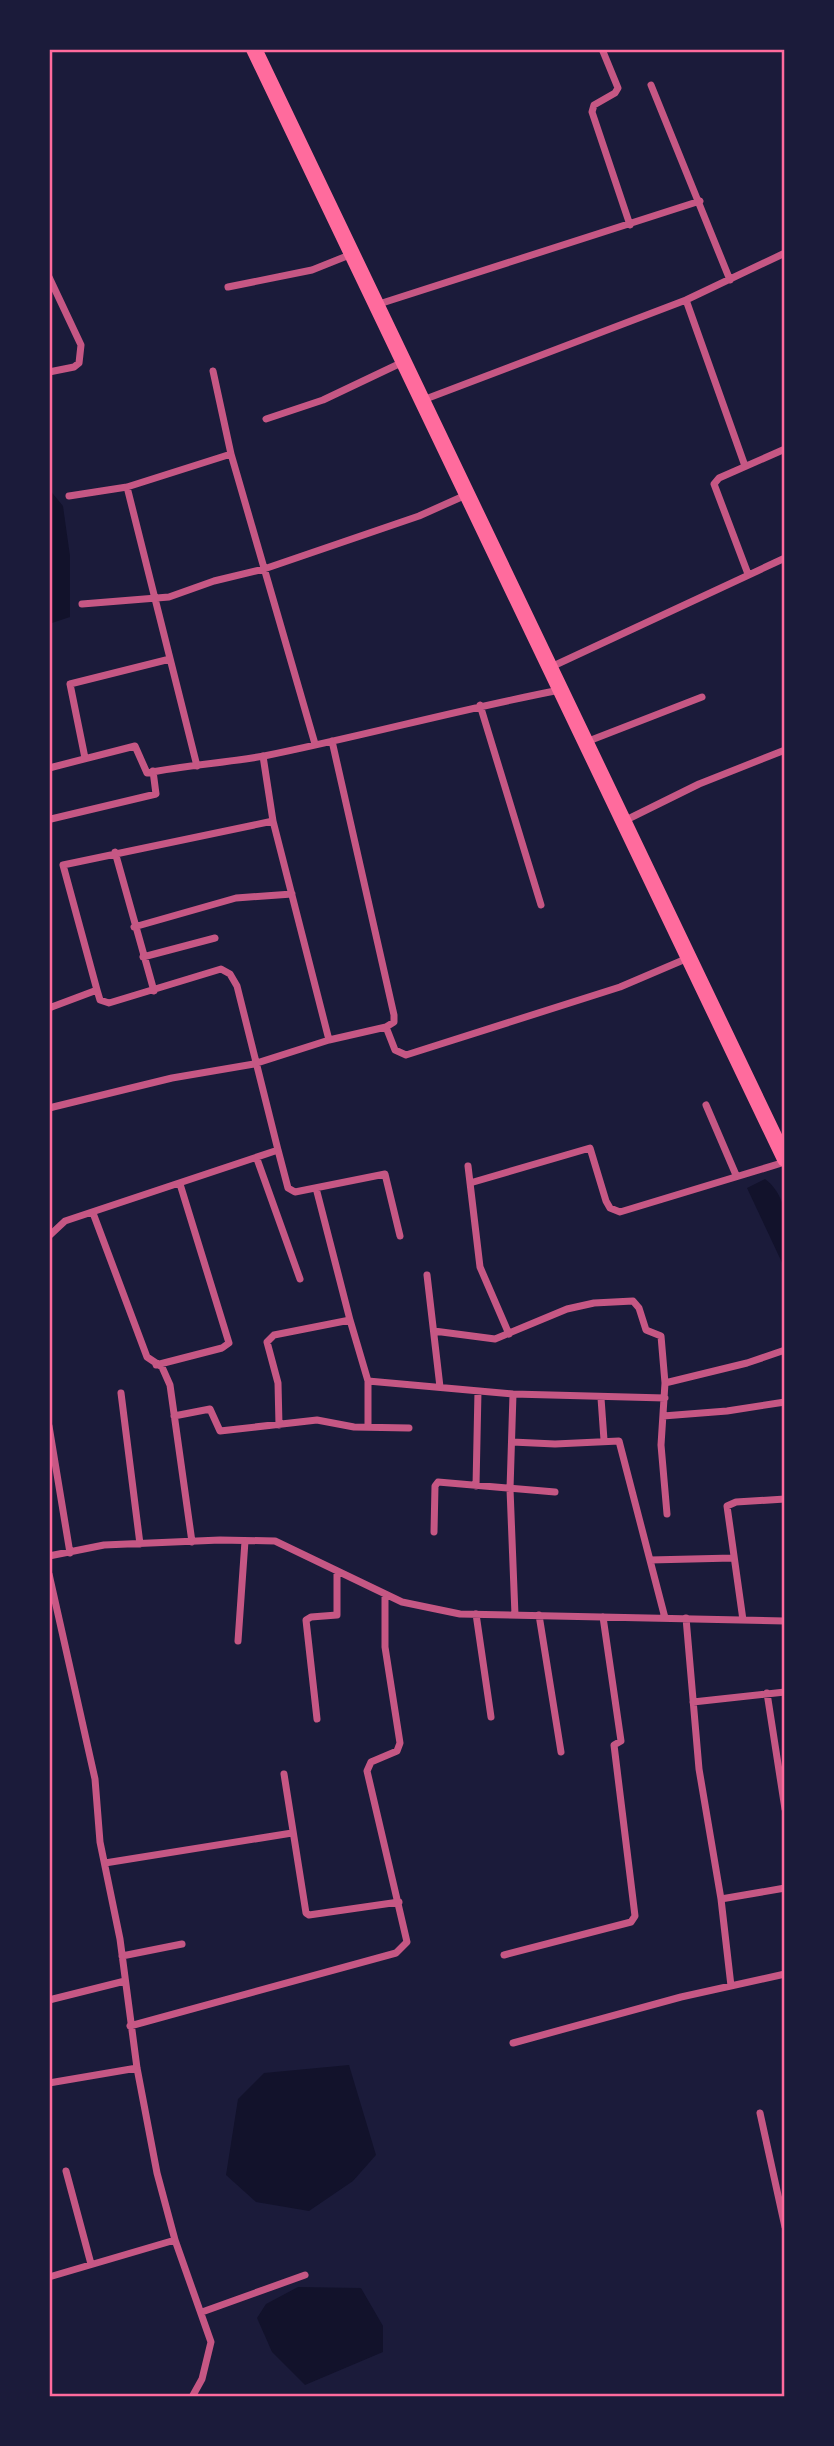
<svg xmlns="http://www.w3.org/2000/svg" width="834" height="2446" font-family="'Work Sans',sans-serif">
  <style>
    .water { fill: #12122b }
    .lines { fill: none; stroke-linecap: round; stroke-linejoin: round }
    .minor { stroke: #c65784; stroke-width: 7 }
    .primary { stroke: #ff6b9d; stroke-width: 16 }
    .neatline { fill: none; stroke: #ff6b9d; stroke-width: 2.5 }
  </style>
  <rect width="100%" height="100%" fill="#1b1b3a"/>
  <path class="water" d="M49,489l14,17 7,50v61l-21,7z
    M765,1179c28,21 20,58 20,90l-38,-81z
    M349,2065l27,90 -23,26 -44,30 -53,-9 -30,-27 12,-76 26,-26z
    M298,2287l63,1 22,38v26l-78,33 -33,-33 -15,-34 9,-14z"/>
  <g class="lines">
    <path class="minor" d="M602,49l16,39 -3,5 -21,12 -2,7 38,113
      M651,85l79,195
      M49,277l32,68 -2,18 -5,4 -25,5
      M228,287l84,-17 40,-16
      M686,300l59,166
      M379,304l321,-103
      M213,371l18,83 84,290
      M423,400l263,-100 99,-47
      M266,419l57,-19 80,-38
      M127,487l70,279
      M69,496l58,-9 104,-33
      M748,574l-34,-90 5,-6 66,-29
      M82,604l87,-7 45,-16 50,-12 155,-53 47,-21
      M551,667l234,-109
      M480,705l61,200
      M332,741l62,274v7l-8,5
      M586,742l116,-45
      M85,758l-15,-74 100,-25
      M49,768l86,-22 12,27c39,-8 78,-10 117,-17 99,-20 197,-47 296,-66
      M51,819l105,-25 -3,-23
      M624,821l75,-37 86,-34
      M115,852l39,139
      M134,927l102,-29 56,-4
      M143,957l72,-19
      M97,990l-34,-125 210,-44
      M49,1008l48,-18 3,10 9,3 112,-34 9,5 7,12 41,164 -213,71 -16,15
      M329,1040l57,-13 9,23 11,5 214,-68 68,-29
      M706,1105l30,70
      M49,1108l123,-30 82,-14 75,-24 -56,-219 -10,-65
      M278,1150l10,38 7,4 90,-18 15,62
      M257,1159l43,120
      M468,1166l12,101 29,67
      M470,1183l120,-35 16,53 4,7 10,4 165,-50
      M316,1188l34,132
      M93,1213l54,144 15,10 8,18 22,157
      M427,1275l13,112
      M434,1331l61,8 72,-30 27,-6 39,-2 6,7 7,22 15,6 4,47
      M156,1365l66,-17 7,-5 -49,-159
      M368,1381v46
      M121,1393l19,151
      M513,1394l-3,95 5,126
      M601,1398l3,42
      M174,1416l36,-7 10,22 97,-11 37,7 55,1
      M663,1416l64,-5 58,-9
      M279,1425l-1,-42 -11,-41 7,-7 76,-15 18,61 145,13 152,4
      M49,1426l21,127
      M512,1442l43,2 64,-3 46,177
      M476,1486l2,-95
      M667,1514l-6,-69 4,-62 82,-20 38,-13
      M434,1532l1,-46 3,-4 117,10
      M49,1556l55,-11 116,-5 55,1 127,61 58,12 325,7
      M650,1560l83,-2
      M49,1574l46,205 5,63 20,97 17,129 20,105 18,67 36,102 -9,37 -10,18
      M476,1614l15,103
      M539,1615l22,137
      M686,1618l13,151 22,130 64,-11
      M743,1620l-16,-114 9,-4 49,-3
      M238,1641l7,-100
      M767,1693l18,116
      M693,1702l92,-10
      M317,1719l-11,-99 5,-3 26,-2v-44
      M284,1774l22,139 3,2 90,-13
      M105,1863l187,-30
      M721,1899l10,87
      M504,1955l127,-33 4,-6 -21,-171 7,-4 -18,-124
      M122,1956l60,-12
      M49,2000l76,-19
      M130,2026l266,-73 11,-11 -40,-171 4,-9 26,-11 3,-8 -15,-96v-53
      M513,2043l168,-46 104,-23
      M49,2083l88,-15
      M760,2113l25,114
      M66,2171l25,93
      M49,2277l126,-37
      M202,2312l103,-37"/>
    <path class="primary" d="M254,49l531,1110"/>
  </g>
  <rect width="834" height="2446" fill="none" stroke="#1b1b3a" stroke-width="102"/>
  <rect x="51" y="51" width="732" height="2344" class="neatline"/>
</svg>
